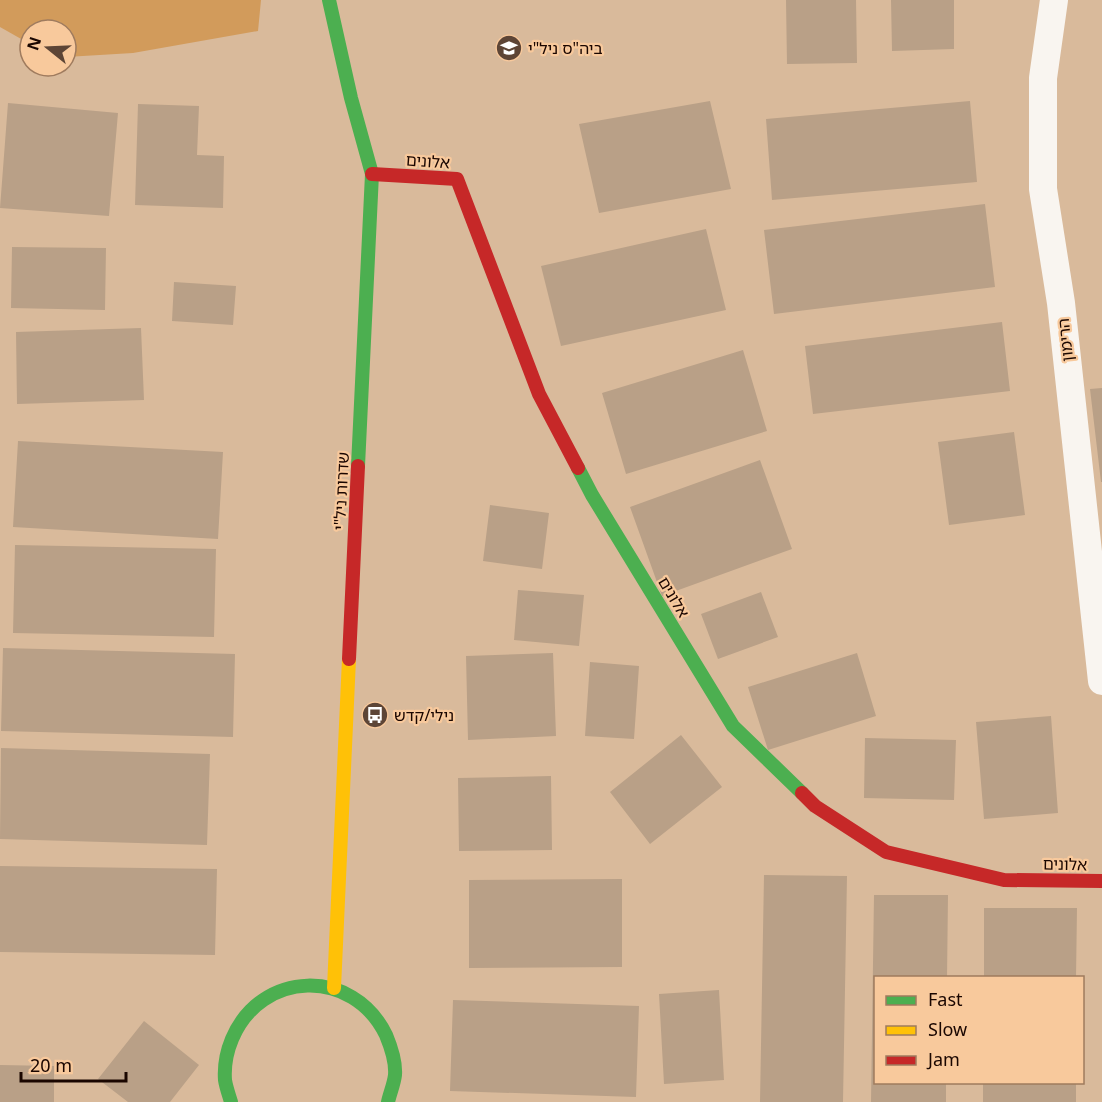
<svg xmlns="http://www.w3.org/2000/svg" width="1102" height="1102" font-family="'Noto Sans','Noto Sans Hebrew',sans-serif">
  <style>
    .green { fill: #d29b5b }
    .building { fill: #b9a087 }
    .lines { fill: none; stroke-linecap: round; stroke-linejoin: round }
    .street { stroke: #f9f5f0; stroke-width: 28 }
    .fast { stroke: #4caf50; stroke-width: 14 }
    .slow { stroke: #ffc107; stroke-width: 14 }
    .jam { stroke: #c62828; stroke-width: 14 }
    .labels { text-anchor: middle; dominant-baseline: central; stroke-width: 4.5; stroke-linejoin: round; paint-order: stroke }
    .poi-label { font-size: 16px; fill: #1a0600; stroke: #f8c99c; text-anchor: start }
    .street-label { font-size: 16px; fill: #1a0600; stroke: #f8c99c }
  </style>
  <rect width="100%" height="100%" fill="#d9ba9b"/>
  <path class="green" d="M0,0h261l-3,31 -125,22 -67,4v-27h-36v14l-30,-17z"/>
  <path class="building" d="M786,0h70l1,63 -70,1z
    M891,0h63v49l-62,2z
    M710,101l21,88 -132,24 -20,-89z
    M970,101l7,81 -205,18 -6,-81z
    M8,103l110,10 -9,103 -109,-8z
    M138,104l61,2 -2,49 27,1 -1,52 -88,-3z
    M985,204l10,83 -221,27 -10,-84z
    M706,229l20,81 -165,36 -20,-80z
    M12,247l94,1 -1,62 -94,-2z
    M174,282l62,4 -3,39 -61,-4z
    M1002,322l8,69 -197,23 -8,-68z
    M141,328l3,72 -127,4 -1,-72z
    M743,350l24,81 -141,43 -24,-81z
    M1102,388v94h-1l-11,-93z
    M1014,432l11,83 -76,10 -11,-83z
    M18,441l205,11 -5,87 -205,-12z
    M760,460l32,89 -130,47 -32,-89z
    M490,505l59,8 -7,56 -59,-8z
    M15,545l201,4 -2,88 -201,-4z
    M518,590l66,5 -5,51 -65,-6z
    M761,592l17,45 -60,22 -17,-45z
    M3,648l232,6 -2,83 -232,-6z
    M553,653l3,83 -88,4 -2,-84z
    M857,653l19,63 -108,34 -20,-63z
    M590,662l49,4 -5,73 -49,-3z
    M1051,716l7,97 -74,6 -8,-97z
    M681,735l41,52 -72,57 -40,-52z
    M865,738l91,2 -2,60 -90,-2z
    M1,748l209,6 -3,91 -207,-6z
    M551,776l1,74 -93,1 -1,-73z
    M0,866l217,3 -2,86 -215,-3z
    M764,875l83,1 -4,226h-83z
    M622,879v88l-153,1v-88z
    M874,895h74l-1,83h-71v104h70v20h-75z
    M984,908h93l-1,70h-92z
    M719,990l5,90 -60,4 -5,-90z
    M453,1000l186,6 -3,91 -186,-6z
    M144,1021l55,44 -29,37h-42l-30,-23z
    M0,1065l54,1v36h-54z
    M983,1082h93v20h-93z"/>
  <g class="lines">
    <path class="street" d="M1054,0l-11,78v111l18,114 41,378"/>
    <path class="fast" d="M329,0l22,98 21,76 -14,292
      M578,468l14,27 141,231 69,67
      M231,1102c-2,-7 -5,-15 -6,-22 -1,-14 2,-29 7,-41 29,-69 121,-72 154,-4 5,12 10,27 9,40 -1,9 -5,18 -7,27"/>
    <path class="slow" d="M334,988l15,-329"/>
    <path class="jam" d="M372,174l85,5 82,215 39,74
      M349,659l9,-193
      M802,793l13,13 71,46 118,28 98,1"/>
  </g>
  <defs>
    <g id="school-disc" transform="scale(1.35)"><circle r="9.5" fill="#5d4536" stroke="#f8c99c"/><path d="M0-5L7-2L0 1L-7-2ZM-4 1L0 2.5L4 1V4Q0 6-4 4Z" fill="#fff"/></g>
    <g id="bus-disc" transform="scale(1.35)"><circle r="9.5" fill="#5d4536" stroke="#f8c99c"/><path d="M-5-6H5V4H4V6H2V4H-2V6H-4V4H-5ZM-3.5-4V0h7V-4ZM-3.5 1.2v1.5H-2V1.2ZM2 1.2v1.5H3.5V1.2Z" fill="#fff"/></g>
  </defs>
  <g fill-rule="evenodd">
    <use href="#school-disc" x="509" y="48"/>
    <use href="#bus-disc" x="375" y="715"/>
  </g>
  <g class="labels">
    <g class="poi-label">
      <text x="528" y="48">ביה"ס ניל"י</text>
      <text x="394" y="715">נילי/קדש</text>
    </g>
    <g class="street-label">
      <text transform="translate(428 161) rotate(4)">אלונים</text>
      <text transform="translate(1065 340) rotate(-96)">הרימון</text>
      <text transform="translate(341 491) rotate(-87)">שדרות ניל"י</text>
      <text transform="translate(674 597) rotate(59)">אלונים</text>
      <text transform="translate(1065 864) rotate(1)">אלונים</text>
    </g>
  </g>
  <rect x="874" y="976" width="210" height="108" fill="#f8c99c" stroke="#9f7b5e" stroke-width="1.5"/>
  <rect x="886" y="996" width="30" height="9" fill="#4caf50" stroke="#9f7b5e" stroke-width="1.5"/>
  <text x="928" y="1006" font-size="18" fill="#1a0600">Fast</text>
  <rect x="886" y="1026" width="30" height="9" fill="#ffc107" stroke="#9f7b5e" stroke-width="1.5"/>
  <text x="928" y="1036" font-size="18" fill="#1a0600">Slow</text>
  <rect x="886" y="1056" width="30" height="9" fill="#c62828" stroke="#9f7b5e" stroke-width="1.5"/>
  <text x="928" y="1066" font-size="18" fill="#1a0600">Jam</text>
  <g transform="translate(48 48) rotate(288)"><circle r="28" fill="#f8c99c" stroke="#9f7b5e" stroke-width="1.5"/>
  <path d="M0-4.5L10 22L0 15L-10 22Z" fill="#5d4536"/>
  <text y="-9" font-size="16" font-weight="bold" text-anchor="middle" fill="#1a0600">N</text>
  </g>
  <path d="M21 1072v9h105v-9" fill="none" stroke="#1a0600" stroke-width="3"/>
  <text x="30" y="1072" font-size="18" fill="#1a0600" stroke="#f8c99c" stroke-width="4.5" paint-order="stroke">20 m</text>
</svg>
